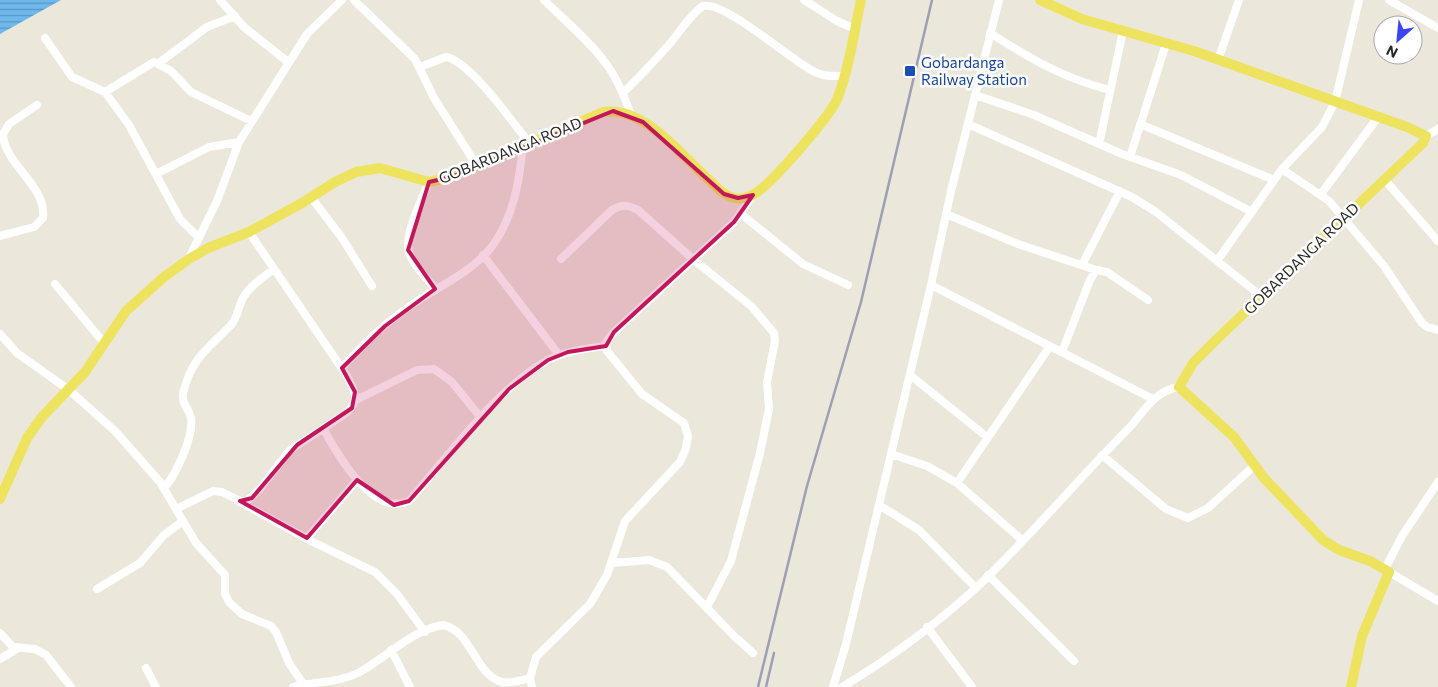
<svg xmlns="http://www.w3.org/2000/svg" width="1438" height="687" font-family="Commissioner,sans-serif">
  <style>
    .water { fill: url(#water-rules) }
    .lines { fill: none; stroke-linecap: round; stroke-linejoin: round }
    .minor { stroke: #fff; stroke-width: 8 }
    .major { stroke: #eee35e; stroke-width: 10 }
    .rail { stroke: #9e9eb4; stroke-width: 2.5 }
    .marked { fill: #c2185b; fill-opacity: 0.2; stroke: #c2185b; stroke-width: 4; stroke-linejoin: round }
    .transit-dot { fill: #1a4fb4; stroke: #fff; stroke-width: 2 }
    .labels { text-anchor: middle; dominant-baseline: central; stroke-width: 5; stroke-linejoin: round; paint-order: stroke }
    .transit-label { font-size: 15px; fill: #164399; stroke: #fff; text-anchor: start }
    .street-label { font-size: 15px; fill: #292929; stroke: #fff }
  </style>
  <defs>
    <pattern id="water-rules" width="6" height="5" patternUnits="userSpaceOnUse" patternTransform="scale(1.25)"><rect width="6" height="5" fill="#6fb8ec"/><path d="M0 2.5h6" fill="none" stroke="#5b96bf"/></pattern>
  </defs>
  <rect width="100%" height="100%" fill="#ebe7db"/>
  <path class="water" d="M0,0h61l-61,34z"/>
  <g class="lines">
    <path class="minor" d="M220,0l24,27 44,35
      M354,0l61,59 19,39 43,68
      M544,0c21,21 46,41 63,65 11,15 18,33 24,50
      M804,0l33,21 18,8
      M1389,0l49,28
      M990,33c39,25 75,46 120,57
      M45,38l27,39 33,15 24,33 51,94 19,19
      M1218,60l21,-60
      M159,63l48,-36 28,-11
      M420,67l26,-10c24,4 67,66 84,87
      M105,92l49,-30 17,9 20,21 60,29
      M623,93c14,-14 29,-29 42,-44 11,-11 25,-35 38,-43 21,-6 90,56 112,66 9,5 20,4 30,4
      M975,95l59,20 88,39 59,21 71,37
      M968,124l164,73 24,15 105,84
      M1140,124l134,56
      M1426,136l12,-7
      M1099,144l24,-113
      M1130,157l36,-113
      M1282,169l47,32 55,65 38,57 5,4 11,3
      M156,174l53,-27 30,-5
      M1384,179l54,62
      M429,182c-7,17 -27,55 -19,73 5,13 17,23 26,34
      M1321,194l57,-77
      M311,197l31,41 30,48
      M741,214l62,50 45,21
      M946,214l72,30 78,26
      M0,236l34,-9 9,-9c4,-33 -39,-53 -40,-84l6,-10 28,-19
      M483,255l76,100
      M189,258l28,-57 22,-59 68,-108 35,-34
      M561,259l51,-49c11,-6 16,-5 26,0l56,50 57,46 23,27 1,8 -8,41 2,27 -9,44 -29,108 -24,46
      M1217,261l65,-92 40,-42 13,-25 24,-102
      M1082,265l38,-74
      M55,284l49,59
      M931,285l222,114
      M0,334l17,19 52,37 46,41 45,51 36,61 29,32v19l4,8 13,12 29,12 5,6 13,31 15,22
      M1062,352l28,-72 6,-10 11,2 41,28
      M342,368c21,-24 44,-46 71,-64 26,-18 61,-33 80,-59 21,-29 26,-64 30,-98
      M910,375l77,62
      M356,400l61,-30 17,-1 18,13 29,36
      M323,428c14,26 50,90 86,73 36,-41 92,-118 141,-142 18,-8 36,-11 56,-13
      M891,454l36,12 30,17 65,57
      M1102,455l64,54 22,9 20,-10 46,-42
      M957,483l93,-137
      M164,488c12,-13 30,-52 27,-70 -2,-10 -10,-14 -8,-25 9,-36 25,-44 48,-68 7,-8 7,-18 12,-27 7,-12 20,-21 31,-29
      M240,502l73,40 62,30 22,22 28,38
      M879,505l40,25 57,58
      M176,509l37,-18 9,1 18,9h7l13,-12 29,-38 56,-37c15,-12 11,-22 2,-38l-98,-144
      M307,538l50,-58
      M612,563l37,-3 18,7 67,69 19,17
      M1385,569l17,-33 36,-54
      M1389,572l49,29
      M988,575l86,86
      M97,589l43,-26 24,-28 19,-14
      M927,627l45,60
      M0,633l13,14 22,2 11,6 25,32
      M391,650l19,37
      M0,659l18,-11
      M146,668l10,19
      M293,687c22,-6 45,-4 65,-14 28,-15 53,-43 85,-48 29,6 32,50 59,57 9,2 19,-2 28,-4
      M532,687l-2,-9 6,-21 54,-53 17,-29 18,-54 55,-59 6,-14 2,-12 -4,-13 -42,-29 -35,-43 -1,-9 8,-10 120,-110 19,-27
      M833,687l13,-43 85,-359 20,-94 48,-191
      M842,687c47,-28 93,-62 134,-99 54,-51 102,-109 155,-162 14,-16 25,-36 48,-39"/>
    <path class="major" d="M1040,0l42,19 112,32 213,76 19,9 -3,7 -205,195 -25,25 -14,24 55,50 30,41 59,62 16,10 31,11 19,11 -27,64 -11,51
      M0,499l27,-61 15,-21 43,-45 41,-61 38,-34 25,-18 19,-11 41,-16 53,-29 33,-21 21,-10 24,-4 49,14 22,-5 152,-65c41,-6 77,42 105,67 6,6 13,14 21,17 7,4 18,3 25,-2 17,-9 78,-80 84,-97 12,-32 16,-65 23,-97"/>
    <path class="rail" d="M758,687l49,-201 54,-184 71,-302
      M766,687l8,-34"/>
  </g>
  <path class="marked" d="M613,111l30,11 81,72 14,4 15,-3 -19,27 -120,110 -8,14 -38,6 -20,8 -39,29 -100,112 -15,4 -37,-25 -50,58 -67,-37 12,-3 45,-53 55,-37 3,-16 -13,-24 43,-42 50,-37 -27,-39 21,-68 22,-5z"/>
  <rect class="transit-dot" x="904" y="65" width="12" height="12" rx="2.5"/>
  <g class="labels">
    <g class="transit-label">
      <text x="921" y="62">Gobardanga<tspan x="921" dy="17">Railway Station</tspan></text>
    </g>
    <g class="street-label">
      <text transform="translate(510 150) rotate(-22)">GOBARDANGA ROAD</text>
      <text transform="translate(1301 258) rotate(-44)">GOBARDANGA ROAD</text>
    </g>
  </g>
  <g transform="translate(1398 40) rotate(207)"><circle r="24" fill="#ffffff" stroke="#a9a9a9"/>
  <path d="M0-4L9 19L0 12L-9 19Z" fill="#3d43f7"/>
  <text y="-8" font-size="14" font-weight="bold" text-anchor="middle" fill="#292929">N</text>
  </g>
</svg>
